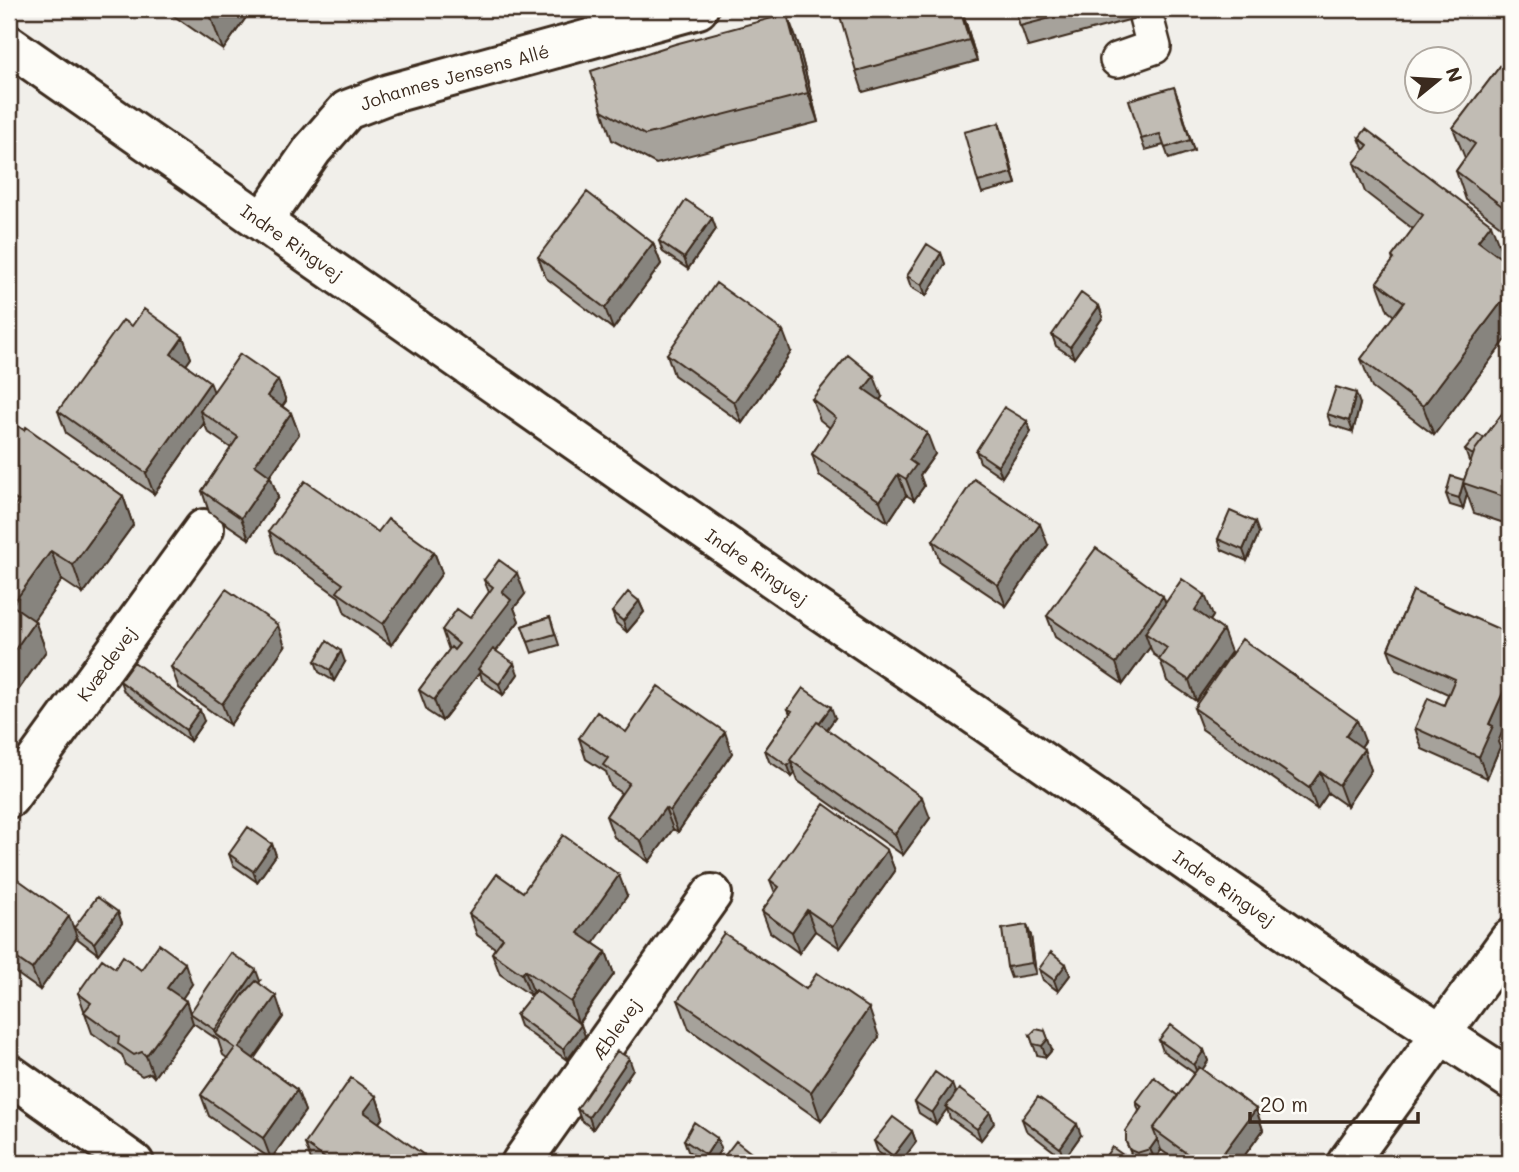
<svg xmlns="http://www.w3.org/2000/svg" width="1519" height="1172" font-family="Mali,sans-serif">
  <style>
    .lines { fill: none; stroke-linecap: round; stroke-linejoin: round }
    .service-casing { stroke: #3b2a1e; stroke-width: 38 }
    .minor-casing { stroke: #3b2a1e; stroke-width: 44 }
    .tertiary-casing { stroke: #3b2a1e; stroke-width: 44 }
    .service { stroke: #fdfcf7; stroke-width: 33 }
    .minor { stroke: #fdfcf7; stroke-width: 38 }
    .tertiary { stroke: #fdfcf7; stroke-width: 38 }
    .wall { fill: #a6a29b; stroke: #3b2a1e; stroke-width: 2 }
    .shaded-wall { fill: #87847e; stroke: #3b2a1e; stroke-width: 2 }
    .building { fill: #c1bcb4; stroke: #3b2a1e; stroke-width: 2 }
    .labels { text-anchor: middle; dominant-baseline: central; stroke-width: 5; stroke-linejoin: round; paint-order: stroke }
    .street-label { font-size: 18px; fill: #3b2a1e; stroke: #fdfcf7 }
  </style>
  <rect width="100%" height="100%" fill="#f1efea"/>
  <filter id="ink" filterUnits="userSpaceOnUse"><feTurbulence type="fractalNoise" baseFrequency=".0143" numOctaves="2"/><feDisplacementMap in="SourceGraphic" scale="14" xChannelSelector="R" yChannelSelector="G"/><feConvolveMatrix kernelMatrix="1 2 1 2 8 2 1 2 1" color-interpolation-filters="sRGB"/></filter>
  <g filter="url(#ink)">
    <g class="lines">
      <g class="service-casing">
        <path id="service" d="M1117,60l37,-13 -10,-38"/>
      </g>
      <g class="minor-casing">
        <g id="minor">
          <path id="s1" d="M263,221l50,-72 34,-39 42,-16 309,-85"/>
          <path id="s2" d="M9,798l195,-269"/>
          <path d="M9,1074l125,89"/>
          <path id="s3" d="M521,1163l191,-269"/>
          <path d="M1347,1163l163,-224"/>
        </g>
      </g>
      <g class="tertiary-casing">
        <g id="tertiary">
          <path id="s4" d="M9,45l788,550 175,118 359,249 179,117"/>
        </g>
      </g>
      <use href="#service" class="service"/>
      <use href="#minor" class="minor"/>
      <use href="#tertiary" class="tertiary"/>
    </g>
    <path class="wall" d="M164,9h88l-29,41z
      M379,9h22l-16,4z
      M962,9l15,52 -114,31 -7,-21z
      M1015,9h118l3,9 -108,29z
      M1161,9h29l-26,7z
      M798,43l20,79 -162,42 -44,-24 -10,-30z
      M1510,53v180l-44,-33 -10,-29 9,-13 -12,-30z
      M1178,98l16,53 -25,8 -5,-14 -19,5 -4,-11z
      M999,123l17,61 -34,9 -4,-11z
      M1359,138l143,115 -3,4 11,8v69l-76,101 -62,-47 -11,-29 33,-43 -6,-5 -11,-29 16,-21 -1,-4 21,-28 -48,-37 -11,-29 10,-12z
      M712,218l4,11 -28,40 -25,-17 -4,-11z
      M653,243l8,21 -48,65 -67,-51 -8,-21z
      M941,253l4,11 -19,32 -15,-9 -4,-11z
      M1099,306l4,11 -29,41 -18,-12 -4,-11z
      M132,326l51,11 8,21 -5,7 28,27 64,-12 8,21 -4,5 9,7 8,21 -29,42 8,21 -29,42 -40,-27 -7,-21 29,-43 -23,-16 -4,-9 -50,71 -88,-61 -8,-22z
      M791,352l-49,71 -68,-48 -7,-21z
      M882,397l-2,3 55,54 -15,21 4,11 -10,14 -8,-5 -18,27 -69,-47 -7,-21 18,-26 -10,-8 -8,-21z
      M1510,403v122l-36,-12 -7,-19 -4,15 -13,-4 -4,-11 18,-14 7,-18 -2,-1 -4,-11 19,-12z
      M1360,404l-7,28 -22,-7 -4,-11z
      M9,420l114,76 10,29 -50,69 -21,-14 -29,40 2,1 11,30 -37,52z
      M1027,421l4,11 -29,45 -22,-15 -4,-11z
      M269,531l109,1 56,20 8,21 -51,72 -46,-32 -6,-16 -63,-45z
      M1259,533l-12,28 -25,-11 -4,-11z
      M1510,535v39l-6,-18z
      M933,541l115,4 -42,61 -66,-44z
      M484,580l41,14 -11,14 5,13 -23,30 22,23 -15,21 -21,-15 -2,-8 -38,49 -15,-10 -8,-21 30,-40 -7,-20 28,-12 19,-26z
      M1413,591l85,151 2,5 -13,31 -65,-29 -7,-21 29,-23 4,-11 -52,-24 -8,-21z
      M639,601l5,11 -17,20 -11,-9 -4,-11z
      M1166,603l47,13 -3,5 21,31 -35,49 -29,-20 -7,-22 -7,-5 -3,-7 -27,37 -68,-47 -8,-21z
      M550,617l9,28 -27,8 -10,-27z
      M285,646l-55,79 -51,-37 -8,-21z
      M315,661l30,1 -11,19 -15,-9z
      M120,681l84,40 -14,20 -66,-49z
      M1194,708l171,33 -4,6 10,23 -24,36 -19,-13 -11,16 -115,-80z
      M788,709l47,9 -8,11 103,89 -27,37 -105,-74 -3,-8 -3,4 -23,-16 -4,-11 25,-36z
      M626,732l106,21 -54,79 -5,-3 -24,33 -35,-25 -8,-21 15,-23 -10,-7 -5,-14 -20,-13 -7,-21z
      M272,844l4,11 -19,27 -24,-17 -4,-11z
      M887,850l8,21 -55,77 -25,-17 -16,22 -29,-21 -8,-21 13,-18 -5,-13z
      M9,873l65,54 44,-15 4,11 -24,31 -20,-15 -1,-2 -37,53 -31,-22z
      M523,892l104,4 -34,47 13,9 8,22 -35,49 2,2 4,11 -18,24 -47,-34 -4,-11 18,-23 -1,-1 -3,4 -30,-21 -8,-21 3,-5 -18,-13 -8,-21z
      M1031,936l5,38 -25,4 -4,-11z
      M1066,964l4,11 -12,16 -15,-11 -4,-11z
      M115,968l26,2 51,14 -10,14 4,3 4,11 70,-31 -1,2 24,34 -29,42 43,31 8,21 -34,48 -62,-43 -8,-21 26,-37 -4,-3 -5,-15 -25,-17 -39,54 -4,-4 -8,3 -16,-11 -4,-10 -30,-22 -14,-40z
      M806,989l73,48 -58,84 -132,-92 -11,-29z
      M1030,1035l22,15 -6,7 -9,-2z
      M1159,1040l45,10 4,11 -6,9 54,39 7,21 -24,33h-60l-18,-13 -6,10 -11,3h-5l-5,-2 -8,-19 13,-31 -3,-9 42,-6 16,-23 -31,-22z
      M633,1069l-40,60 -12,-9 -4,-11z
      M956,1094l34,18 4,11 -13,17 -31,-22 -3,-9 -11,15 -17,-11 -4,-11z
      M376,1096l7,21 -4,6 48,40h-115l-7,-19z
      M1022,1119l59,16 -17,24 -38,-29z
      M912,1131l4,11 -16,21h-8l-14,-11 -4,-11z
      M717,1138l4,11 -9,14h-6l-18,-12 -4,-11z"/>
    <path class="shaded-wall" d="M214,9h38l-29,41 -13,-35z
      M960,9h2l15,52 -8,-21z
      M787,14l11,29 20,79 -10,-29z
      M1174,87l4,11 16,53 -4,-11z
      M999,123l4,11 13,50 -4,-11z
      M712,218l4,11 -28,40 -4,-11z
      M1491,224l11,29 -13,17 -11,-29z
      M653,243l8,21 -48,65 -8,-21z
      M941,253l4,11 -19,32 -4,-11z
      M1510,291v43l-76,101 -11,-29z
      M1099,306l4,11 -29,41 -4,-11z
      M783,331l8,21 -49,71 -8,-21z
      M183,337l8,21 -12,17 -8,-21z
      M874,376l8,21 -10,13 -8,-21z
      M278,380l8,21 -11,16 -8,-21z
      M210,382l8,21 -18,8 4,12 -50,71 -8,-21z
      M1356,393l4,11 -7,28 -4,-11z
      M291,413l8,21 -36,52 -8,-21z
      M1027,421l4,11 -29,45 -4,-11z
      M927,433l8,21 -15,21 4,11 -10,14 -8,-21 3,-19z
      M898,474l8,21 -18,27 -8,-21z
      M270,476l8,21 -29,42 -8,-21z
      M1510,478v36l-6,-17z
      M1463,483l4,11 -4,15 -4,-11z
      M123,496l10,29 -50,69 -10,-29z
      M1255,522l4,11 -12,28 -4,-11z
      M1040,524l8,21 -42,61 -8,-21z
      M51,551l11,29 -39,55 -11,-30z
      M434,552l8,21 -51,72 -8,-21z
      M517,573l8,21 -11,14 5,13 -38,50 -3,-2 2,3 -38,49 -8,-21 68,-108z
      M1205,595l8,21 -10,15 -8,-21z
      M1163,596l8,21 -26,16 5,14 -27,37 -7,-21z
      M639,601l5,11 -17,20 -4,-11z
      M35,621l11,30 -37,52v-45z
      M278,625l7,21 -55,79 -8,-21z
      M1223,630l8,22 -35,49 -7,-21z
      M341,651l4,11 -11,19 -4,-11z
      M514,663l4,11 -15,21 -4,-11z
      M1510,677v38l-12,27 2,5 -13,31 -8,-21 10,-33z
      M831,707l4,11 -35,48 -8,-5z
      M200,710l4,11 -14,20 -4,-11z
      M1357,720l8,21 -11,16 -8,-21z
      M725,732l7,21 -54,79 -8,-21z
      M1364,749l7,21 -24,36 -8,-21z
      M791,762l4,11 -3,4 -4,-11z
      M1320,772l8,21 -11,16 -8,-21z
      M922,797l8,21 -27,37 -8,-21z
      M665,808l8,21 -24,33 -8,-21z
      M272,844l4,11 -19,27 -4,-11z
      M887,850l8,21 -55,77 -8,-21z
      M619,875l8,21 -41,58 -8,-21z
      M807,910l8,21 -16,22 -7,-21z
      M118,912l4,11 -24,31 -4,-11z
      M69,916l8,21 -37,53 -8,-21z
      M1027,925l4,11 5,38 -4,-11z
      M606,952l8,22 -36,49 -7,-21z
      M185,963l7,21 -17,25 -8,-21z
      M1066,964l4,11 -12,16 -4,-11z
      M256,970l4,11 -39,57 -5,-4 -1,-4z
      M525,970l8,21 -3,4 -8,-21z
      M276,996l7,21 -37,52 -7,-21z
      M186,1001l7,22 -39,54 -8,-21z
      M869,1008l10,29 -58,84 -10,-29z
      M581,1025l4,11 -18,24 -4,-11z
      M1045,1031l7,19 -6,7 -4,-11z
      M1204,1050l4,11 -10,15 -4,-11z
      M629,1058l4,11 -40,60 -4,-12z
      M952,1084l4,11 -10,12 1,2 -11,15 -4,-11z
      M297,1090l8,21 -34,48 -8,-21z
      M376,1096l7,21 -12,16 -7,-21z
      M1256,1109l7,21 -24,33h-23z
      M990,1112l4,11 -13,17 -4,-11z
      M1077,1124l4,11 -17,24 -4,-11z
      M912,1131l4,11 -16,21h-4l-3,-7z
      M717,1138l4,11 -9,14h-3l-3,-8z
      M1157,1139l4,11 -6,10 -5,-11z
      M424,1155l3,8h-8z"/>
    <path class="building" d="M201,9h13l-4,6z
      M838,9h122l9,31 -113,31z
      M1015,9h70l-65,17z
      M787,14l21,79 -163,42 -43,-25 -11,-39 84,-27z
      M1510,53v159l-54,-41 19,-27 -22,-16z
      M1174,87l16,53 -25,8 -5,-14 -19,5 -12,-39z
      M999,123l13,50 -34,9 -14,-50z
      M1366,129l125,95 -13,17 32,24v26l-87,115 -62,-47 43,-57 -27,-20 17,-23 -2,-2 31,-42 -69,-52 14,-18 -9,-7z
      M587,192l66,51 -48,65 -67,-51z
      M686,200l26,18 -28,40 -25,-17z
      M927,244l14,9 -19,32 -15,-9z
      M716,283l67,48 -49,71 -67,-48z
      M1081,293l18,13 -29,41 -18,-12z
      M144,309l39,28 -12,17 39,28 -64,91 -88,-62 65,-91 9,6z
      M240,354l38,26 -11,16 24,17 -36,52 15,11 -29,42 -39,-27 36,-54 -38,-26z
      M848,355l26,21 -10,13 63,44 -18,27 7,5 -10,14 -8,-5 -18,27 -68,-47 24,-36 -24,-19z
      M1336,387l20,6 -7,28 -22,-7z
      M1510,403v75l-6,19 -41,-14 12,-33z
      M1004,407l23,14 -29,45 -22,-15z
      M9,420l15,10 2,-3 97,69 -50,69 -22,-14 -39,54 23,16 -26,37v-144l9,-13 -9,-6z
      M1478,434l6,4 -9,12 -2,5 -8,-5z
      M1451,476l13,4 -5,18 -13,-4z
      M974,479l66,45 -42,61 -65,-44z
      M305,481l73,51 10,-13 46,33 -51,72 -46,-32 6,-8 -74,-53z
      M1230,511l25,11 -12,28 -25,-11z
      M1510,535v23l-6,-2z
      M1096,548l67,48 -47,67 -69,-47z
      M499,560l18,13 -15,19 9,8 -77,100 -15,-10 32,-43 3,3 5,-6 -17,-14 15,-21 13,9 23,-31 -9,-7z
      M1182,579l23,16 -10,15 28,20 -34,50 -30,-20 8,-12 -22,-15z
      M226,589l52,36 -56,79 -51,-37z
      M1413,591l97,43v43l-21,47 4,2 -14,31 -64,-29 13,-30 16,7 11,-26 -67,-30z
      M628,592l11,9 -16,20 -11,-9z
      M550,617l5,17 -27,8 -6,-16z
      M1242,639l115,81 -11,16 18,13 -25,36 -19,-13 -11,16 -115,-80z
      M327,641l14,10 -11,19 -15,-9z
      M493,649l21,14 -15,21 -21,-15z
      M134,662l66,48 -14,20 -66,-49z
      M658,686l67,46 -55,79 -5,-3 -24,33 -35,-25 23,-33 -26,-18 5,-7 -29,-20 18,-26 29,20z
      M803,688l28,19 -12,16 -2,-1 -27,38 1,2 -3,4 -23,-16 27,-39 -4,-2z
      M817,722l105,75 -27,37 -105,-74z
      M824,804l63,46 -55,77 -25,-17 -15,22 -30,-21 17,-24 -9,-7z
      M248,827l24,17 -19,27 -24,-17z
      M563,835l56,40 -41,58 28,19 -35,50 -46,-32 -3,4 -30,-21 11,-15 -34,-24 28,-40 26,18z
      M9,873l60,43 -37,53 -23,-16z
      M97,897l21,15 -24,31 -20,-15z
      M1027,925l5,38 -25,4 -5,-38z
      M724,933l82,56 11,-16 52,35 -58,84 -133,-92z
      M159,944l26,19 -18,25 19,13 -40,55 -4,-4 -8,3 -16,-11 1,-7 -35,-25 7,-9 -13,-10 24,-34 13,9 8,-12 18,14z
      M1051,952l15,12 -12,16 -15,-11z
      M231,953l25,17 -41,60 -25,-17z
      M256,981l20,15 -37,52 58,42 -34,48 -62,-43 34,-47 -19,-14 28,-40z
      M536,990l45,35 -18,24 -47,-34z
      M1171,1025l33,25 -10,15 -35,-25z
      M1036,1029l9,2 3,8 -6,7 -9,-2 -3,-9z
      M617,1051l12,7 -40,59 -12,-8z
      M1199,1067l57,42 -40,54h-16l-47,-34z
      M935,1072l17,12 -20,29 -17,-11z
      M1154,1077l24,19 -25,33 4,10 -7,10 -13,4 -7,-3 -4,-8v-11l16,-24 -6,-5z
      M351,1078l25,18 -12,16 60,43 -5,8h-97l4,-4 -21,-15z
      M959,1089l31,23 -13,17 -31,-22z
      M1038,1097l39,27 -17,24 -38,-29z
      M893,1117l19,14 -19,25 -19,-15z
      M694,1122l23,16 -11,17 -22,-15z
      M736,1141l28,22h-45z
      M1112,1147l22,16h-33z"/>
  </g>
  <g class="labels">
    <g class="street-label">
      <text stroke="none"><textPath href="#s1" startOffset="252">Johannes Jensens Allé</textPath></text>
      <text stroke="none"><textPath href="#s4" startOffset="345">Indre Ringvej</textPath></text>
      <text stroke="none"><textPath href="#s4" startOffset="912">Indre Ringvej</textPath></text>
      <text stroke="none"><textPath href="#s2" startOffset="166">Kvædevej</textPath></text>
      <text stroke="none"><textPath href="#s4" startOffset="1479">Indre Ringvej</textPath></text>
      <text stroke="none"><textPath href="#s3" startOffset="164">Æblevej</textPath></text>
    </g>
  </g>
  <rect width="1519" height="1172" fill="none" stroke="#fdfcf7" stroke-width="35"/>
  <rect x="18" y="18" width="1484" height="1137" fill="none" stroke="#3b2a1e" stroke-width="2.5" filter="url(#ink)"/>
  <g transform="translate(1438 80) rotate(72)"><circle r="33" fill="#fdfcf7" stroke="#afa8a0" stroke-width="2"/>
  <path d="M0-5L12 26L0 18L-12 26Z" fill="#3b2a1e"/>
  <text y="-10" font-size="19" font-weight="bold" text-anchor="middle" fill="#3b2a1e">N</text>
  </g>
  <path d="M1250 1112v10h168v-10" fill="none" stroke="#3b2a1e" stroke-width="3.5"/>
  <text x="1260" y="1112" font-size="21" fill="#3b2a1e" stroke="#fdfcf7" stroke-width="5" paint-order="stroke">20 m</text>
</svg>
